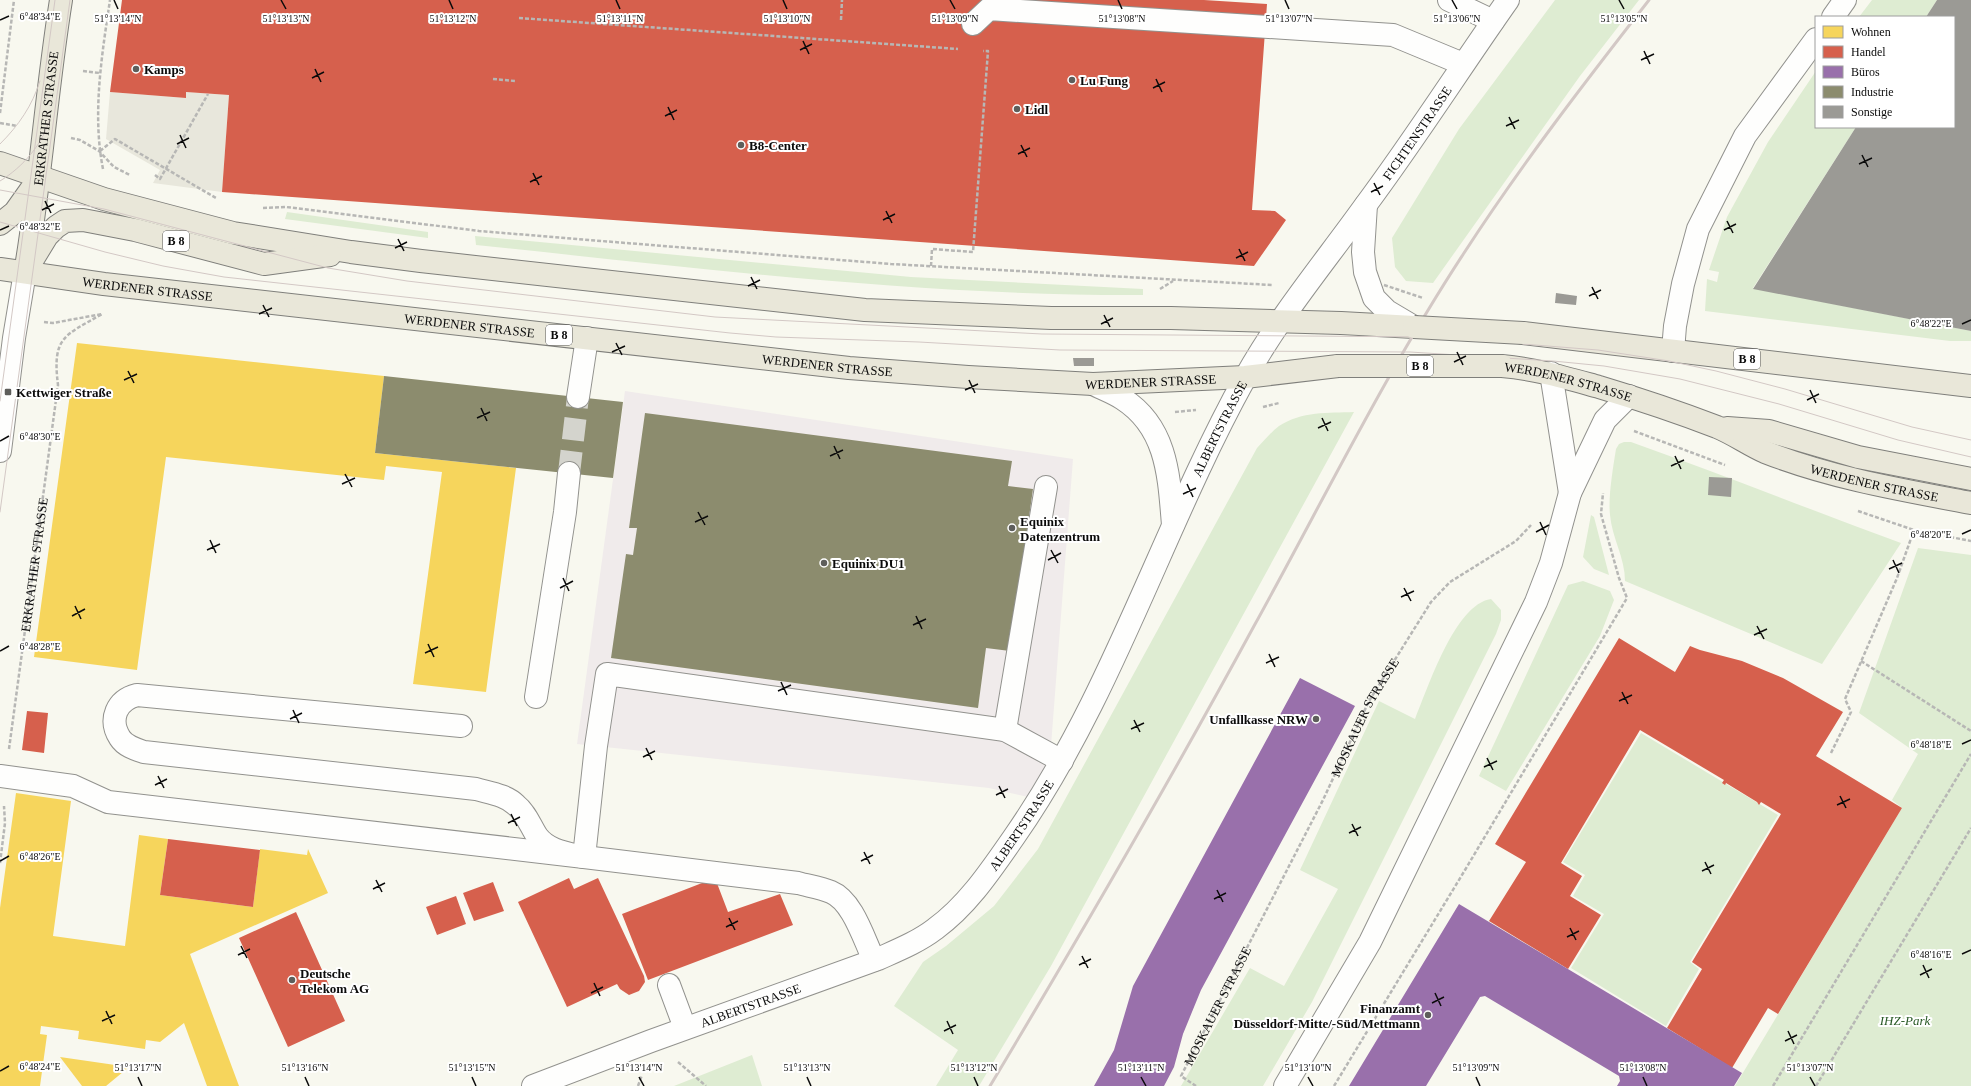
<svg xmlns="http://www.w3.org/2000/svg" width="1971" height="1086" font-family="'Times New Roman',serif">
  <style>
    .industrial { fill: #f0ebeb }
    .green { fill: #deecd2 }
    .plaza { fill: #e8e7dc }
    .homes { fill: #f6d55c }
    .shops { fill: #d6604d }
    .offices { fill: #9970ab }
    .industry { fill: #8c8c6e }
    .building { fill: #9b9a95 }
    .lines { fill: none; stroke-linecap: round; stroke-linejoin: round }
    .minor-tunnel { stroke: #d4d4cd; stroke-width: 22; stroke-dasharray: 22 11; stroke-linecap: butt }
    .minor-casing { stroke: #92928e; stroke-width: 24 }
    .major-casing { stroke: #7f7f7b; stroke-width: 24 }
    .path { stroke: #b7b7b5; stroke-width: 2.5; stroke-dasharray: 4 2; stroke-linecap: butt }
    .minor { stroke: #fefefd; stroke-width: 22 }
    .major { stroke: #e9e7d9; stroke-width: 22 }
    .tram { stroke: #d3c8c5; stroke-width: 1 }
    .rail { stroke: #d3c8c5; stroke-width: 3 }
    .major-bridge-casing { stroke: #7f7f7b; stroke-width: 24; stroke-linecap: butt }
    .path-bridge { stroke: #b7b7b5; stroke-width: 2.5; stroke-dasharray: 4 2; stroke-linecap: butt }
    .major-bridge { stroke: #e9e7d9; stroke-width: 22 }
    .ticks { fill: none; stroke: #0b0b0b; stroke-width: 1.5 }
    .poi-dot { fill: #5e5e5b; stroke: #fff; stroke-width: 1.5 }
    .labels { text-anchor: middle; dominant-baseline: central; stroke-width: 4; stroke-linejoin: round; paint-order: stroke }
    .shield { fill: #fff; stroke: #545454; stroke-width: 1 }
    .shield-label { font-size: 12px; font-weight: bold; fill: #0b0b0b }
    .poi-label { font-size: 13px; font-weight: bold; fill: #0b0b0b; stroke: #fff; text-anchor: start }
    .street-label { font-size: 13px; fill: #0b0b0b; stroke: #fff }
    .park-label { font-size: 13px; font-style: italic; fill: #285925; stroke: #fff }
    .ticks-label { font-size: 10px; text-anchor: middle; fill: #0b0b0b; stroke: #fff; stroke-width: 4; stroke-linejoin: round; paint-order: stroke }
  </style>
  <rect width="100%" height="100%" fill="#f8f8ef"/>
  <path class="industrial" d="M625,391l448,68 -23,300 -22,38 -39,-9 -412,-44z"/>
  <path class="green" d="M1555,0h84l-59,76 -147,207 -27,-2 -11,-14 -3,-29 67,-109z
    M1872,0h65l-11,17h-67z
    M1816,71v56h40l-103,161 218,43v10h-21l-245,-30 2,-32 10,3 2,-10 -10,-2 18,-53 41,-75z
    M287,212l141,20v6l-143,-19z
    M475,236l436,41 232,12v6c-223,1 -446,-27 -667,-50z
    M1354,412l-303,554 -72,120h-43l22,-36 -64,-44 29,-44 23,-16 48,-40 44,-57 219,-401c7,-7 14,-16 22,-22 23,-15 49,-13 75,-14z
    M1624,442h7c90,32 180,68 270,101l-79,121 -197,-83c0,-23 -13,-43 -15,-66 -2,-18 3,-47 6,-66l3,-5z
    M1591,515l3,2 15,58 -15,-6 -11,-12z
    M1918,548l53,7v531h-236l167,-278 -10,-8 26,-46 -59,-41z
    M1583,581l27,10 4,9 -14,36 -94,155 -27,-15 89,-191z
    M1491,599l10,11v10l-5,14 -184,368 -49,84h-82l69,-118 34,18 54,-97 -38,-19 79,-169 36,18c13,-31 40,-115 76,-120z
    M1641,733l137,82 -88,147 9,7 -33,57 -95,-58 33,-54 -31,-18 12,-21 -22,-13z
    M752,1055l10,31h-88z"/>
  <path class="plaza" d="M110,92l76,6v-6l43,3 -7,97 -69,-9 7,-13 -54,-31z"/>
  <path class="homes" d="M77,343l307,33 -9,77 141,15 -30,224 -73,-8 29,-212 -56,-6 -2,14 -218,-23 -29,213 -103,-13z
    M16,793l55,8 -18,135 72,10 14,-111 29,4 -8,56 93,12 7,-58 47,6 1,-6 20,44 -138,61 49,132h-32l-23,-63 -24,19 -14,-2 -1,9 -67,-10 1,-8 -38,-5 -1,8 7,1 -7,51h-40v-178z
    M60,1057l69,10 -23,19h-24z"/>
  <path class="shops" d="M122,0h1082l63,4 -15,206 23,1 11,9 -32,46 -1032,-74 7,-97 -43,-3v6l-76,-6z
    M1619,638l56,34 15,-26 10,4 42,11 41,17 60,34 -27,44 86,52 -124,206 -10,-6 -36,60 -65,-40 35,-59 -10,-7 89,-148 -20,-12 -2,3 -2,-3 -31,-19 -1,2 -3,-2 2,-3 -84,-50 -79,133 21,13 -12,20 31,19 -33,54 -79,-48 37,-59 -31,-18z
    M27,711l21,2 -4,40 -22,-3z
    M168,839l92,11 -7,57 -93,-12z
    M569,878l5,11 24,-11 46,98 1,6 -6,9 -10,4 -9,-6 -3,-5 -50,23 -49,-105z
    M715,878l13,34 52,-18 13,31 -145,55 -26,-66z
    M493,882l11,29 -30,10 -11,-28z
    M456,896l10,28 -29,11 -11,-28z
    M296,912l49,109 -57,26 -49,-109z"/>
  <path class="offices" d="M1300,678l55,28 -154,284 -18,44 -9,33 -10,19h-70l20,-36 19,-64z
    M1459,904l283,169 -8,13h-117l3,-5 -1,-5 -134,-80 -5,1 -54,89h-77z"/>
  <path class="industry" d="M384,376l239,26 -10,76 -238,-25z
    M645,413l367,48 -4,25 25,3 -23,162 -24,-3 -8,60 -367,-50 15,-104 7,1 4,-27h-8z"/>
  <path class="building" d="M1937,0h34v331l-218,-42 103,-162h98v-110h-28z
    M1556,293l21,3 -1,9 -21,-2z
    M1073,358h21v8h-20z
    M1709,477l23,1 -1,19 -23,-2z"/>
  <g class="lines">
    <path class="minor-tunnel" d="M569,473l9,-76"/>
    <g class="minor-casing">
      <g id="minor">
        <path d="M1449,0l44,21"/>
        <path d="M1833,17l12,-17"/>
        <path d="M973,24l16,-15 404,26 70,29"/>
        <path d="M1366,205l-3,47 2,20 9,26 13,13 27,16"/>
        <path d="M1673,351l2,-25 8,-42 15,-55 47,-93 71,-97"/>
        <path d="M1551,373l19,120"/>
        <path d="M1093,384c10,5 21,9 30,15 45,29 46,79 50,126"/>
        <path d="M578,397l9,-59"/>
        <path d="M0,451l14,-113 11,-66"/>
        <path d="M536,697l29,-185 4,-39"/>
        <path d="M461,726l-324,-31c-20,5 -29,24 -17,43 5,8 15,11 24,14l332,37c14,4 30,6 40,16 10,8 14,20 21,31 11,15 30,17 47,21l214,26c11,3 23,5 33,9 22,9 33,48 43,68"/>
        <path d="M1005,730l41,-243"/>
        <path d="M0,776l73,10 35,16 476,55 12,-111 11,-72 398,56 57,31"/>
        <path d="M669,985l16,43"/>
        <path id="s3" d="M533,1086l118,-45 227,-82c20,-9 40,-17 57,-30 33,-24 56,-59 79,-92 99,-142 148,-309 231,-459 34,-61 79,-115 120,-172 50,-67 95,-138 143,-206"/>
        <path d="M1285,1086l85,-144 166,-340 15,-39 19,-70 35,-73 24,-24"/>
      </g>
    </g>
    <g class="major-casing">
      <g id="major">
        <path d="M0,163l104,36 129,34 118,19 70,9 444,49 186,8h120l170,5 73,4"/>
        <path d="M0,224l15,-12 22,-31"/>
        <path id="s4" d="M27,261c14,-87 20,-174 34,-261"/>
        <path id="s5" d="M0,269l104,15 745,84 119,9 125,7 152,-7 93,-11"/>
        <path d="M25,272l22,-36 9,-9 9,-6 18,-1 52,10 129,34 66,-9"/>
        <path d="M1523,333l448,53"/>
        <path id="s6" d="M1502,366c34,3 64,12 97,21 40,12 79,25 118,40 17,7 32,18 48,25 66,26 137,38 206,51"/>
        <path d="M1727,428l42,3 89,26 113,22"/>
      </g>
    </g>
    <g class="path">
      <path d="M519,18l439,31"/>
      <path d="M841,20l1,-20"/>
      <path d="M83,71l17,2"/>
      <path d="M493,79l22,2"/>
      <path d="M0,113l14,-113"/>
      <path d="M0,123l17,3"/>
      <path d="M71,138l9,2 19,11 15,16 16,8"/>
      <path d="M100,151l15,-12 101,59"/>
      <path d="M103,169c-11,-55 -1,-115 7,-169"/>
      <path d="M155,175l5,4 48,-85"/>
      <path d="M263,208l23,-1 193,24 147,12 265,21 381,21"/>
      <path d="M931,266l1,-17 41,3 15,-201h-5"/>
      <path d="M1160,289l13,-8"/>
      <path d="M44,322l9,1 49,-9"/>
      <path d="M1263,407l16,-4"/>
      <path d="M1175,412l21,-2"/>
      <path d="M1634,431l91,34"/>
      <path d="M1858,511l56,19 57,11"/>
      <path d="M1861,661l110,70"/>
      <path id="s1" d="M9,749l49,-364c-6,-48 6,-49 44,-71"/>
      <path d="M1831,753l20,-41 -6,-13 52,-121 17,-48"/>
      <path d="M0,863l5,-40 -1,-17"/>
      <path d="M678,1062l28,24"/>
      <path d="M638,1086l4,-11"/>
      <path id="s2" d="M1196,1086l-15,-10 142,-276 46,-99 62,-99 19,-20 66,-41 15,-16"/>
      <path d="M1334,1086l131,-216 162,-272 -8,-20 -18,-64 2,-21"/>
      <path d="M1773,1086l198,-332"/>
      <path d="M1816,1086l155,-258"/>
    </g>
    <use href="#minor" class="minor"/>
    <use href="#major" class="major"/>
    <path class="tram" d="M0,144c19,-19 32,-38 40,-63
      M0,181c23,-14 43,-37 50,-63
      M0,190l104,19 224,59 79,13 308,36 327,17 392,3 164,13 71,11 47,10 69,18 127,38 59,13
      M0,222l105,30 58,14 61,11 506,56 46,4 143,5 141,8 350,2 143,9 51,5 76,13 99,25 119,36 73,17
      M0,401l55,-401
      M0,512l70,-512"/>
    <path class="rail" d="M990,1086c91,-152 180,-305 264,-460 69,-125 132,-254 210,-373 57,-88 121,-171 185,-253"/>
    <g class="major-bridge-casing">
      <path id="major-bridge" d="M1414,327l109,6
        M1338,366h164"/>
    </g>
    <path class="path-bridge" d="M1384,285l39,13"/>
    <use href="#major-bridge" class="major-bridge"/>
  </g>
  <path class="ticks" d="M114,0l4,9M281,0l5,9M449,0l4,9M616,0l4,9M783,0l4,9M950,0l5,9M1118,0l4,9M1285,0l4,9M1452,0l5,9M1619,0l5,9M0,20l9,-4M803,41l6,13M800,50l12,-6M1644,51l6,13M1641,60l13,-6M315,69l6,13M312,78l12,-6M1156,79l6,13M1153,88l12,-6M668,107l6,13M665,116l12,-6M1509,117l6,12M1506,126l13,-6M180,135l6,13M177,144l12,-6M1021,145l6,12M1018,154l12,-6M1862,155l6,12M1859,164l13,-6M533,173l6,12M530,182l12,-6M1374,183l6,12M1371,192l12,-6M45,201l6,12M42,210l12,-6M886,211l6,12M883,220l12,-6M1727,221l6,12M0,230l9,-4M1724,230l12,-6M398,239l6,12M395,248l12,-6M1239,249l6,12M1236,258l12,-6M751,277l6,12M748,286l12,-6M1592,287l6,12M1589,296l12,-6M263,305l6,12M259,314l13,-6M1104,315l6,12M1101,324l12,-6M1962,324l9,-4M616,343l6,12M612,352l13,-6M1457,352l6,13M1454,362l12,-6M128,371l6,12M124,380l13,-6M969,380l6,13M965,390l13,-6M1810,390l6,13M1807,400l12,-6M481,408l6,13M477,418l13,-6M1322,418l6,13M1318,428l13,-6M0,441l9,-5M834,446l6,13M830,456l13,-6M1675,456l6,13M1671,466l13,-6M345,474l7,13M342,484l13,-6M1187,484l6,13M1183,494l13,-6M698,512l7,13M695,522l13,-6M1540,522l6,13M1536,532l13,-7M1962,534l9,-4M210,540l6,13M207,550l13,-6M1051,550l7,13M1048,560l13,-7M1893,560l6,13M1889,569l13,-6M563,578l6,13M560,588l13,-7M1404,588l7,13M1401,597l13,-6M75,606l6,13M72,616l13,-7M916,616l6,13M913,625l13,-6M1757,626l7,13M1754,635l13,-6M428,644l6,13M0,651l9,-5M425,653l13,-6M1269,654l6,13M1266,663l13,-6M781,682l6,13M778,691l13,-6M1622,692l6,12M1619,701l13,-6M293,710l6,13M290,719l12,-6M1134,720l6,12M1131,729l13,-6M1962,744l9,-4M646,748l6,12M643,757l12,-6M1487,758l6,12M1484,767l13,-6M158,776l6,12M155,785l12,-6M999,786l6,12M996,795l12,-6M1840,796l6,12M1837,805l13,-6M511,814l6,12M508,823l12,-6M1352,824l6,12M1349,833l12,-6M864,852l6,12M0,861l9,-5M861,861l12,-6M1705,862l6,12M1702,871l12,-6M376,880l6,12M373,889l12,-6M1217,890l6,12M1214,899l12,-6M729,918l6,12M726,927l12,-6M1570,928l6,12M1567,937l12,-6M241,946l6,12M1962,954l9,-4M238,955l12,-6M1082,956l6,12M1079,965l12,-6M1923,965l6,13M1920,975l12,-6M594,983l6,13M591,993l12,-6M1435,993l6,13M1432,1003l12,-6M106,1011l6,13M102,1021l13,-6M947,1021l6,13M944,1031l12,-6M1788,1031l6,13M1785,1041l12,-6M0,1071l9,-5M138,1077l4,9M305,1077l4,9M472,1077l4,9M639,1077l5,9M807,1077l4,9M974,1077l4,9M1141,1077l5,9M1308,1077l5,9M1476,1077l4,9M1643,1077l4,9M1810,1077l5,9"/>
  <g class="poi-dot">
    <circle cx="136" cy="69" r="4"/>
    <circle cx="1072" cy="80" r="4"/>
    <circle cx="1017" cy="109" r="4"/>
    <circle cx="741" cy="145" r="4"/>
    <rect x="4" y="388" width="8" height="8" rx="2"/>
    <circle cx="1012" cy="528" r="4"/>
    <circle cx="824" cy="563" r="4"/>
    <circle cx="1316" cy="719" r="4"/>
    <circle cx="292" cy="980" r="4"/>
    <circle cx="1428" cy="1015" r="4"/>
  </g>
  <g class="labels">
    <g class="shield">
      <rect x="163" y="231" width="26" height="20" rx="3"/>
      <rect x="546" y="325" width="26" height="20" rx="3"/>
      <rect x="1734" y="349" width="26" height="20" rx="3"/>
      <rect x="1407" y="356" width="26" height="20" rx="3"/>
    </g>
    <g class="shield-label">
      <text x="176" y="241">B 8</text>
      <text x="559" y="335">B 8</text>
      <text x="1747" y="359">B 8</text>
      <text x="1420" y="366">B 8</text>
    </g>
    <g class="poi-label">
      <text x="144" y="69">Kamps</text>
      <text x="1080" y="80">Lu Fung</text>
      <text x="1025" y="109">Lidl</text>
      <text x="749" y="145">B8-Center</text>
      <text x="16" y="392">Kettwiger Straße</text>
      <text x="1020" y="521">Equinix<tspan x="1020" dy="15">Datenzentrum</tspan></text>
      <text x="832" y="563">Equinix DU1</text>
      <text x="1308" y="719" text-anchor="end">Unfallkasse NRW</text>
      <text x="300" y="973">Deutsche<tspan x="300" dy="15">Telekom AG</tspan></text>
      <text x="1420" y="1008" text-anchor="end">Finanzamt<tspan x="1420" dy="15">Düsseldorf-Mitte/-Süd/Mettmann</tspan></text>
    </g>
    <g class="street-label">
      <text stroke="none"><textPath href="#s4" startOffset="144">ERKRATHER STRASSE</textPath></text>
      <text stroke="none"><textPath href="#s3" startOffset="1368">FICHTENSTRASSE</textPath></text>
      <text stroke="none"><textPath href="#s5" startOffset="149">WERDENER STRASSE</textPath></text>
      <text stroke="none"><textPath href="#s5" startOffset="473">WERDENER STRASSE</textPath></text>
      <text stroke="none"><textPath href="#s5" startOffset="833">WERDENER STRASSE</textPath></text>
      <text stroke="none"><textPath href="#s5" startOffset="1157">WERDENER STRASSE</textPath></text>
      <text stroke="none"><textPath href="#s6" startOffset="68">WERDENER STRASSE</textPath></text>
      <text stroke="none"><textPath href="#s3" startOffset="1012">ALBERTSTRASSE</textPath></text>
      <text stroke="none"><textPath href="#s6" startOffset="392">WERDENER STRASSE</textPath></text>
      <text stroke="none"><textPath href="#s1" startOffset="186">ERKRATHER STRASSE</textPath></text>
      <text stroke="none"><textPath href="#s2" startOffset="421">MOSKAUER STRASSE</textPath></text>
      <text stroke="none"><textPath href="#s3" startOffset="568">ALBERTSTRASSE</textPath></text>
      <text stroke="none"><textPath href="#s3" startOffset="232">ALBERTSTRASSE</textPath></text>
      <text stroke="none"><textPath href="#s2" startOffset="97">MOSKAUER STRASSE</textPath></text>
    </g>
    <g class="park-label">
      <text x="1905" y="1020">IHZ-Park</text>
    </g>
  </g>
  <g class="ticks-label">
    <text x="40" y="20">6°48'34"E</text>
    <text x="118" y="22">51°13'14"N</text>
    <text x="286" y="22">51°13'13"N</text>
    <text x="453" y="22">51°13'12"N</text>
    <text x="620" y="22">51°13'11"N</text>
    <text x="787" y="22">51°13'10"N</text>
    <text x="955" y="22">51°13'09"N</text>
    <text x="1122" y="22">51°13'08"N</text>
    <text x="1289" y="22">51°13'07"N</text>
    <text x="1457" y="22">51°13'06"N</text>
    <text x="1624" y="22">51°13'05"N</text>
    <text x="40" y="230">6°48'32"E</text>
    <text x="1931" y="327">6°48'22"E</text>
    <text x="40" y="440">6°48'30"E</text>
    <text x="1931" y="538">6°48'20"E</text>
    <text x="40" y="650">6°48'28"E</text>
    <text x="1931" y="748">6°48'18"E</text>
    <text x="40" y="860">6°48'26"E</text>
    <text x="1931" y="958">6°48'16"E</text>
    <text x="40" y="1070">6°48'24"E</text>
    <text x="138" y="1071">51°13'17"N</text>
    <text x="305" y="1071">51°13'16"N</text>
    <text x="472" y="1071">51°13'15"N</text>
    <text x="639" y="1071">51°13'14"N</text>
    <text x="807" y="1071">51°13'13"N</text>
    <text x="974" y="1071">51°13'12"N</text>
    <text x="1141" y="1071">51°13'11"N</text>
    <text x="1308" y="1071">51°13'10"N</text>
    <text x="1476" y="1071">51°13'09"N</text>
    <text x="1643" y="1071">51°13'08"N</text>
    <text x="1810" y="1071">51°13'07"N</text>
  </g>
  <rect x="1815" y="16" width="140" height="112" fill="#ffffff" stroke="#9d9d9d"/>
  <rect x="1823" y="26" width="20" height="12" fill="#f6d55c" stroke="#9d9d9d"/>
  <text x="1851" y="36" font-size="12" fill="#0b0b0b">Wohnen</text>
  <rect x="1823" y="46" width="20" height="12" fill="#d6604d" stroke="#9d9d9d"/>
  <text x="1851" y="56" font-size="12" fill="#0b0b0b">Handel</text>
  <rect x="1823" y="66" width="20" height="12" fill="#9970ab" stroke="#9d9d9d"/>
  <text x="1851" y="76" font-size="12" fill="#0b0b0b">Büros</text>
  <rect x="1823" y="86" width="20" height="12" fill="#8c8c6e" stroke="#9d9d9d"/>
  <text x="1851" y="96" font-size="12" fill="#0b0b0b">Industrie</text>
  <rect x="1823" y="106" width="20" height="12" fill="#9b9a95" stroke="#9d9d9d"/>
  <text x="1851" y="116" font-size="12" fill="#0b0b0b">Sonstige</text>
</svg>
